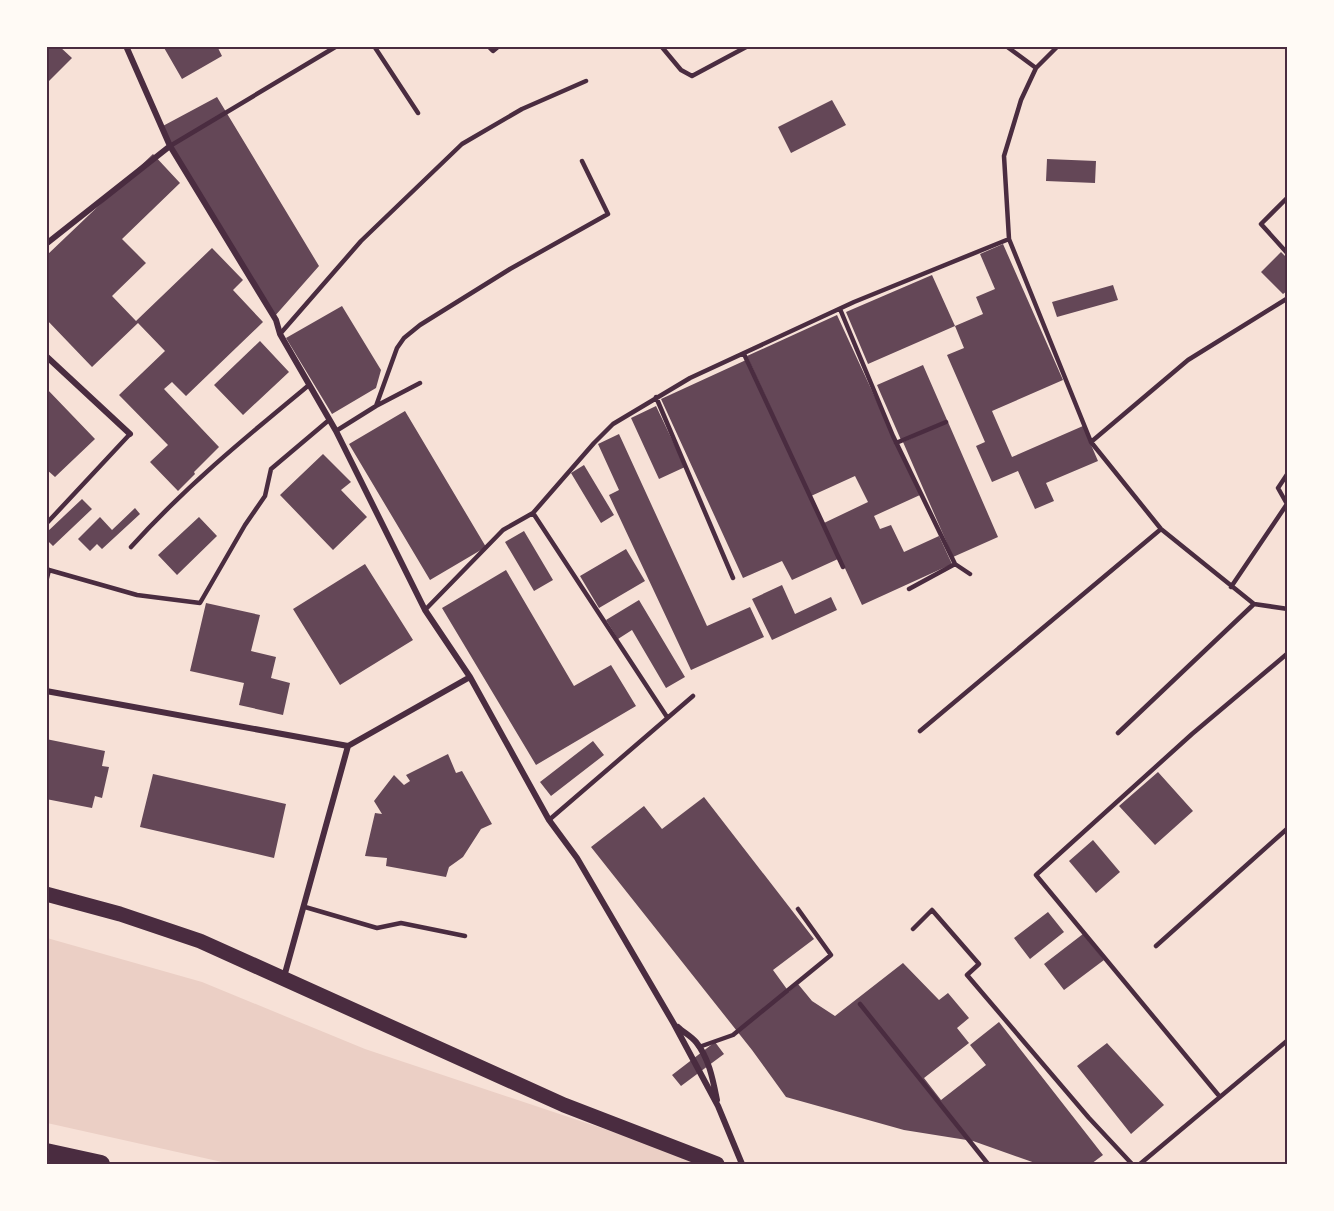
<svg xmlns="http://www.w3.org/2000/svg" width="1334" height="1211" font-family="'PT Sans',sans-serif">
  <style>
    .green { fill: #ebcfc5 }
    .building { fill: #644757 }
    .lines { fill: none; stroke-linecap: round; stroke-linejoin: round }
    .service { stroke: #4a2c40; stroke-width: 4.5 }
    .minor { stroke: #4a2c40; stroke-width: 6 }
    .primary { stroke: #4a2c40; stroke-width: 15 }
    .motorway { stroke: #4a2c40; stroke-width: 18 }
    .neatline { fill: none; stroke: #4a2c40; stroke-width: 2 }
  </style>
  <rect width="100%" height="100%" fill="#f7e1d7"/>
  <path class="green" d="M47,938l155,44 163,67 344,115h-478l-184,-41z"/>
  <path class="building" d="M46,46h13l13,12 -26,26z
    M163,46h54l5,10 -40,23z
    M217,97l102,169 -45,51 -113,-190z
    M832,100l14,25 -55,28 -13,-26z
    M153,154l27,29 -58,56 24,24 -34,33 24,25 76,-73 31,32 -10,10 30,32 -77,74 -14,-14 -8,7 55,58 -25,25 1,2 -17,17 -28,-29 18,-17 -49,-50 46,-44 -27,-28 -46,44 -46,-48v-63z
    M1047,159l49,2 -1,22 -49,-2z
    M1003,244l60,136 -71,31 20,46 71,-31 15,35 -52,22 8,18 -19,8 -17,-38 -26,11 -16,-36 9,-4 -38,-87 17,-7 -9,-22 28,-12 -7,-17 19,-8 -15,-35z
    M1281,252l6,6v33l-4,3 -22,-22z
    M932,275l23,51 -87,38 -22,-52z
    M1113,285l5,15 -61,17 -5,-15z
    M342,306l39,64 -5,18 -44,26 -46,-76z
    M837,315l83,180 -46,21 6,13 11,-4 13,27 35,-16 13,28 -90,41 -38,-82 44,-21 -13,-26 -44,20 -64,-140z
    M260,341l29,31 -46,43 -29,-30z
    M746,360l92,199 -46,21 -10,-19 -39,17 -82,-179z
    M923,365l24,55 -46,20 -24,-55z
    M46,388l49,51 -40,38 -9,-8z
    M656,406l29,61 -26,12 -28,-61z
    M405,411l81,136 -56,33 -81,-136z
    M948,422l50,115 -45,20 -50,-115z
    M619,434l88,192 43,-19 14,30 -73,33 -82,-175 10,-5 -21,-46z
    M323,454l28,28 -10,8 26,27 -34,33 -53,-55z
    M584,465l30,50 -13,8 -30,-50z
    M82,499l10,10 -39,37 -7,-7v-6z
    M135,508l5,6 -38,35 -5,-5 -7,7 -12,-12 22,-22 12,13z
    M199,517l18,19 -40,39 -19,-20z
    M524,531l29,49 -19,11 -29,-49z
    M626,549l19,32 -46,27 -19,-32z
    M365,564l48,76 -73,45 -47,-76z
    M506,570l68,116 37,-21 25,41 -100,59 -94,-157z
    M782,585l13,29 36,-17 6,13 -65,30 -20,-41z
    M639,600l46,77 -19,11 -34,-58 -14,9 -12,-19z
    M206,603l54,12 -9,36 25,6 -5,21 19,5 -7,32 -44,-10 5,-22 -54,-12z
    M46,739l59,12 -3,15 7,1 -7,31 -7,-2 -3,12 -46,-9z
    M593,741l11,14 -53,41 -11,-14z
    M448,754l8,19 6,-2 30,53 -11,5 -18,28 -14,10 -3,10 -60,-11 1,-8 -22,-2 10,-43 7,1 -8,-13 20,-26 10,10 6,-4 -4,-6z
    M1158,772l35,39 -38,34 -36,-39z
    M153,774l133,30 -12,54 -134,-31z
    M704,797l110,142 -41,31 16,22 9,-8 14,17 23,15 68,-53 36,37 9,-7 21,25 -12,10 12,15 -45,35 17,22 45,-35 -16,-20 29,-23 104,133 -12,9h-53l-65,-23 -69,-11 -118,-33 -34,-47 -161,-203 53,-41 18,23z
    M1093,840l27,32 -24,21 -27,-32z
    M1048,912l16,20 -34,27 -16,-21z
    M1083,934l21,26 -40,30 -20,-26z
    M715,1042l9,12 -43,32 -9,-11z
    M1107,1043l57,62 -33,29 -54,-68z"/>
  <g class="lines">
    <path class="service" d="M374,46l44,67
      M488,46l5,5 6,-5
      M661,46l20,24 11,6 56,-30
      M1006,46l30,22
      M1058,46l-22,22 -15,32 -17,56 5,83 82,203 70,87 93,75 34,5
      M170,146l167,-100
      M1288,197l-27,27 27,30
      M840,309l53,127 62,128 -46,25
      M280,334l81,-93 101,-97 60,-35 64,-28
      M744,354l99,213
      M656,397l77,181
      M376,406l44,-23
      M336,431l40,-25 21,-58 7,-10 16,-13 90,-56 98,-55 -26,-53
      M1091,442l97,-82 100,-62
      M896,443l50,-21
      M533,513l134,204
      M46,524l84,-90
      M131,547c55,-61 115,-110 178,-162
      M955,564l15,10
      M46,568l3,2 88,25 63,8 45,-78 20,-29 6,-27 58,-49
      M46,582l3,-12
      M1231,587l56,-83 -9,-16 10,-15
      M425,610l78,-80 30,-17 61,-70 19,-19 77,-46 164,-76 155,-63
      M920,731l241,-202
      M1118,733l136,-129
      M549,820l144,-124
      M305,907l72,21 24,-5 64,13
      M913,929l19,-19 47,54 -12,11 122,143 43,46
      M1156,946l132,-118
      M860,1004l128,160
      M699,1047l34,-12 98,-80 -33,-46
      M1220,1097l-184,-222 156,-141 96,-81
      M1140,1164l148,-124"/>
    <path class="minor" d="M126,46l44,100 106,174 4,14 56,97 89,179 45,67 79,143 28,38 97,166 44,82 24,58
      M46,244l124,-98
      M46,356l84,78
      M46,691l302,55 122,-69
      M284,977l64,-231
      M678,1027c5,5 13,9 18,15 13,16 17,38 21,58"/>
    <path class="primary" d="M46,894l74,20 80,27 364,164 153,59"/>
    <path class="motorway" d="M46,1152l55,12"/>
  </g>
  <rect width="1334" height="1211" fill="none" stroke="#fffaf5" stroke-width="96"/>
  <rect x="48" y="48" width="1238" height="1115" class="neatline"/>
</svg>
